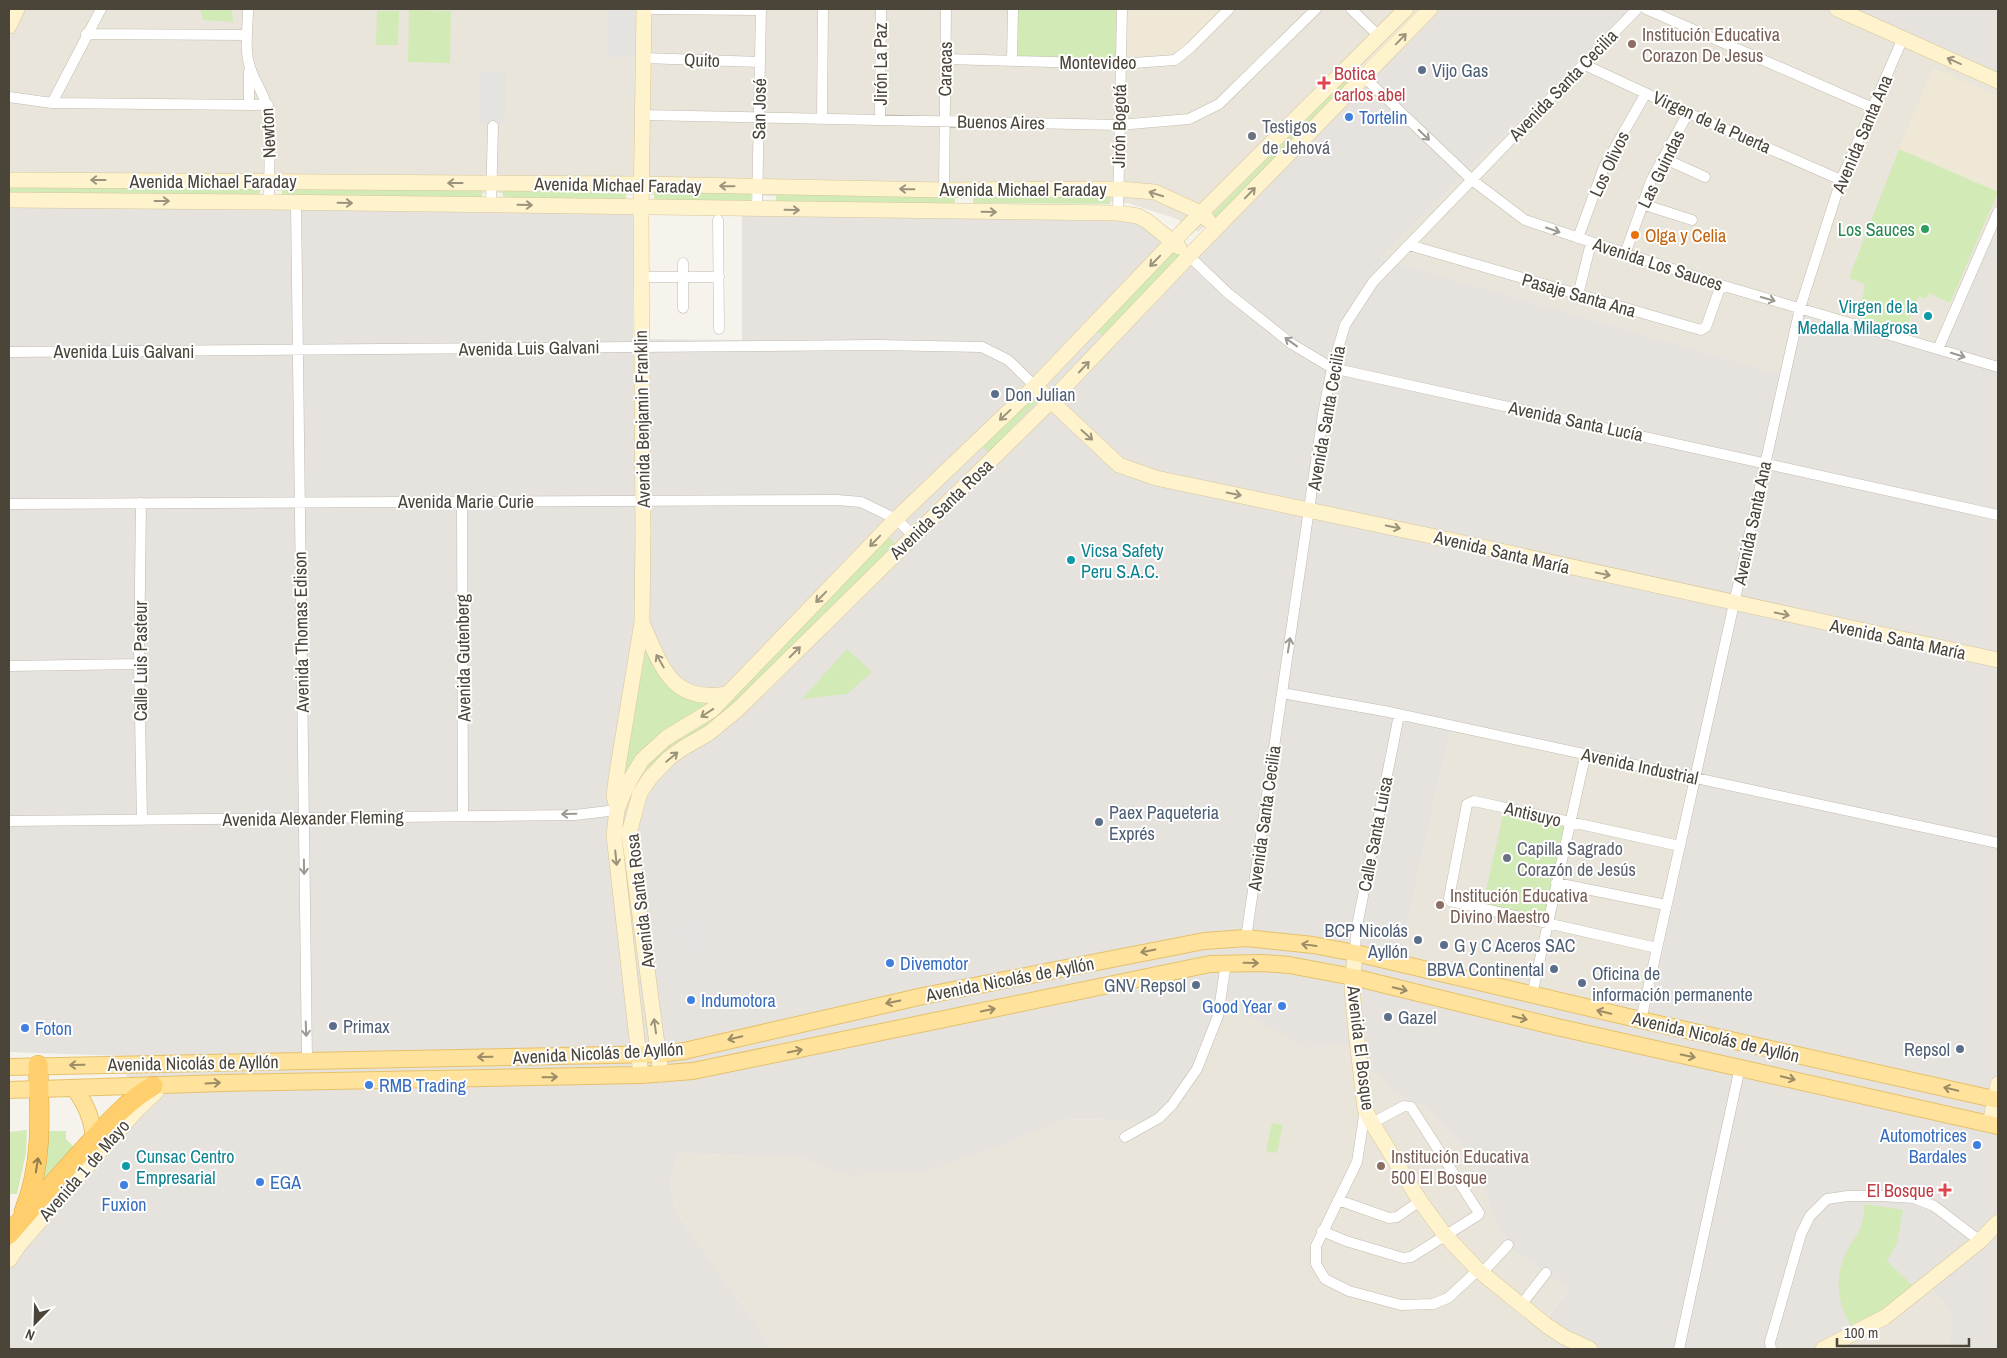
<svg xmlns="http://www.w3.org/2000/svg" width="2007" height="1358" font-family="'Archivo Narrow',sans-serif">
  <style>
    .residential { fill: #eae5da }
    .industrial { fill: #e6e2dd; fill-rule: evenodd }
    .education { fill: #efe8d6 }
    .green { fill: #d2eab5 }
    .parking { fill: #e5e3e0 }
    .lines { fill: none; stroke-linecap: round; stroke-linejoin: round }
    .street-casing { stroke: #c2bbae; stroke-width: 11 }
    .secondary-casing { stroke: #d6c79b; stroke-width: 16 }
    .primary-casing { stroke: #e6c16a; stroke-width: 18 }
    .highway-casing { stroke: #e0a43c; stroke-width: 20 }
    .street { stroke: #fff; stroke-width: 10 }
    .secondary { stroke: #fff3cd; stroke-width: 15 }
    .primary { stroke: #ffe39c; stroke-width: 16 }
    .highway { stroke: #ffcf6e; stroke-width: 19 }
    .oneway { stroke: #9c937c }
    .oneway2 { stroke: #9c9892 }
    .oneway3 { stroke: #9c8c66 }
    .oneway4 { stroke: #937c4e }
    .education-dot { fill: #8d6e63; stroke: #fff; stroke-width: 2 }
    .service-dot { fill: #5c6f8a; stroke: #fff; stroke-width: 2 }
    .health-dot { fill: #e0444e; stroke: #fff; stroke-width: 2 }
    .shop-dot { fill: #3f7fe0; stroke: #fff; stroke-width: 2 }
    .worship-dot { fill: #6b7280; stroke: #fff; stroke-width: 2 }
    .leisure-dot { fill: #2e9e5b; stroke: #fff; stroke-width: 2 }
    .food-dot { fill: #e8710a; stroke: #fff; stroke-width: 2 }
    .culture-dot { fill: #0f9aa8; stroke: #fff; stroke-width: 2 }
    .labels { text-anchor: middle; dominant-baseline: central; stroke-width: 4; stroke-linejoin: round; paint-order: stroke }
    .education-label { font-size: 18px; fill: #785e54; stroke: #fff; text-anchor: start }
    .street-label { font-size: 18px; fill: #4b4439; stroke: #fff }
    .service-label { font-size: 18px; fill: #4e5e75; stroke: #fff; text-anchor: start }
    .health-label { font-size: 18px; fill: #be3a42; stroke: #fff; text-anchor: start }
    .shop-label { font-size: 18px; fill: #366cbe; stroke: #fff; text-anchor: start }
    .worship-label { font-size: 18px; fill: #5b616d; stroke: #fff; text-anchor: start }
    .leisure-label { font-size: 18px; fill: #27864d; stroke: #fff; text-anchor: end }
    .food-label { font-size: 18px; fill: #c56008; stroke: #fff; text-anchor: start }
    .culture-label { font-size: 18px; fill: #0d838f; stroke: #fff; text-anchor: start }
  </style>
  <rect width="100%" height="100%" fill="#f6f3ec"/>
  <path class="residential" d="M9,9h1409l-220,223 -21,-13 -49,-16 -71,-4 -1048,-11z
    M1630,9h210l158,71v141l-66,130 -152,23 -400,-116z
    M1452,723l249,51 -52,239 -250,-55z
    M1231,1007l74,41 45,-3 45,49 30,13 50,52 20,63 19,29 55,38 -23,29 20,17 32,14h-825l-98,-139 -5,-31 8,-26 122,5 46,17 155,-29 65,-27 50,1 22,4 50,-48z
    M1927,1281l25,34 -3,34h-133z"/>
  <path class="industrial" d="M1435,9h195l-250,249 400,116 22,-60 130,37 66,-130v1128h-49l3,-34 -25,-34 -45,34 -66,34h-218l-32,-14 -20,-16 23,-30 -55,-38 -19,-29 -20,-63 -50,-52 -30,-13 -45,-49 -45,3 -74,-41 -43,69 -31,37 -19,11 -22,-4 -50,-1 -65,27 -80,27 -75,2 -46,-17 -122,-5 -8,26 5,31 98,139h-764v-100l117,-138 1,-55 -118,-4v-846l624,4v129l109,1v-129l392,9 61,35zM1452,723l249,52 -52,238 -250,-55z
    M1840,9h158v71z"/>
  <path class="education" d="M1127,9h95l-36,36 -14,9 -45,3z
    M1933,68l65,28v96l-99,-43z"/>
  <path class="green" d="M200,9h32l1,13 -30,-2z
    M1018,9h98v50l-99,-2z
    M409,10l42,1 -1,52 -42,-1z
    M377,11h22l-1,34h-22z
    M1357,68l3,4 -144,147 -4,-4z
    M1899,149l99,43 -48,111 -21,-10 -3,6 -7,-3 -13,33 -48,-12 7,-30 -2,-4 -14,-5z
    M9,184l251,2v11l-251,-4z
    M282,185l201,1 -1,11 -200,-2z
    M501,188l125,2v11l-122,-2z
    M654,192l97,2v9l-97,-3z
    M776,192l179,2v11l-179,-4z
    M973,194l137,1v9l-137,-1z
    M1172,249l8,7 -78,80 -7,-7z
    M1030,396l6,6 -47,51 -6,-6z
    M889,537l6,6 -168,173 -80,57 -3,-7c29,-25 62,-44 91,-69z
    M648,643l23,42 53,11 -60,40 -38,49 -5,-15z
    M847,649l25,23 -25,22 -45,5z
    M1504,811l64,14 -22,97 -64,-14z
    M1272,1123l11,2 -6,28 -11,-2z
    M27,1130l-1,23 -9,41h-8v-62z
    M44,1131h22v8l8,8 -37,42z
    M1864,1204l39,6 -6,33 -10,18 27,26 -35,25 -29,13c-14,-26 -16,-51 -1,-78 11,-17 15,-22 15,-43z"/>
  <path class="parking" d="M608,9h34l-1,48h-33z
    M506,71l-1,53 -25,-1v-51z
    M705,918l6,31 -36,7 -5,-32z"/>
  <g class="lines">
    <g class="street-casing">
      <path id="street" d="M248,9c0,18 -4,41 2,58 6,19 17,30 20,51l-1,84
        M644,9l117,1
        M1351,9l28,27
        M1646,9l227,99
        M86,34l161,1
        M643,58l117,4
        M946,59l174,5 55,-4 15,-12 39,-39
        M1012,61l1,-52
        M1583,64l105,49 153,67
        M1364,77l108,103 53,40 196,65 277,82
        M9,97l43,6 216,2
        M52,103l49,-94
        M249,105v-34
        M642,115l477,10 70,-6 30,-15 97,-95
        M822,118l1,-109
        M880,119l1,-110
        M1663,158l42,19
        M944,190l2,-181
        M296,203l11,858
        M1642,204l50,16
        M491,205l2,-79
        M757,209l4,-200
        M1118,213l4,-204
        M718,220l1,109
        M1578,238l26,-71 42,-74
        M1409,245l292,85 5,-3 15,-42
        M1625,254l26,-73 37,-68
        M1189,256l40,38 63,50 40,24 666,147
        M641,277h78
        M1578,295l13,-52
        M683,308v-45
        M1938,349l60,-137
        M9,352l868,-7 105,2 26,13 27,26
        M462,501l1,315
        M141,503l-2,161 3,156
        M9,504l828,-4 24,2 35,17 17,16
        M9,666l130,-2
        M1282,693l102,18 614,132
        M9,821l566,-6 42,-5
        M1556,883l110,22
        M1246,938l77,-524 9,-46 13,-43 28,-43 264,-273
        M1657,948l-207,-47 -1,-3 18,-94 7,-3 206,45
        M1355,953l1,-22 43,-216
        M1532,995l50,-225 4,-15
        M1641,1020l159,-712 41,-128 62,-142
        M1365,1110l-8,52 -41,84v18l9,15 24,12 52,14 32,-1 15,-6 30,-28
        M1125,1137l34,-19 13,-13 25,-36 21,-53 8,-53
        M1338,1200l51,18 8,-1 23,-16
        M1322,1231l24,10 57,17 8,-1 67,-42 1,-2 -68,-106 -7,-1 -32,17
        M1482,1273l26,-28
        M1521,1305l25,-32
        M1679,1349l61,-282
        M1771,1349l-1,-7 31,-108 9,-18 17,-17 21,-3h32l34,2 20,8 46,35"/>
    </g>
    <g class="secondary-casing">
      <path id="secondary" d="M1837,9l161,72
        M9,26l8,-17
        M9,180l632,4 303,6 175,-1 36,3 46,21 7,7
        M9,200l260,2 849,11 20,3 9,5 32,26
        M1035,386l84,79 37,13 266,56 576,126
        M642,623c20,44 29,81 86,71
        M616,804l-2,-9 3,-22 25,-151 1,-89 -2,-319 3,-205
        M1355,953l-3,36 4,42 9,78 7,14 48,78 25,34 33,35 68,55 18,12 26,12
        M661,1074l-32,-241 11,-40 10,-15 19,-20 14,-10 26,-15 28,-23 313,-308 139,-146 241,-247
        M641,1075l-27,-240 3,-25 10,-25 15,-25 24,-22 46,-28 184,-191 139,-133 150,-157 221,-220
        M1990,1124l8,-40
        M9,1260l10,-15 83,-96 36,-40 18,-17
        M1823,1349l62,-32 95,-76 18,-19"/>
    </g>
    <g class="primary-casing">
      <path id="primary" d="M9,1067l650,-13 25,-3 239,-55 281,-55 42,-3 67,7 42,8 286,67 357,80
        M74,1088c17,22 21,42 21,69
        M9,1090l214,-7 418,-8 52,-4 517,-107 52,-1 27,2 64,12 204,50 441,99"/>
    </g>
    <g class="highway-casing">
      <path id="highway" d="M24,1211c19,-47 16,-96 14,-146
        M9,1234c25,-29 50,-58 76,-86 21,-23 42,-47 68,-62"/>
    </g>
    <use href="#street" class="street"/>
    <use href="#secondary" class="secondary"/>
    <use href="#primary" class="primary"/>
    <use href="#highway" class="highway"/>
  </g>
  <defs><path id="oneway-shaft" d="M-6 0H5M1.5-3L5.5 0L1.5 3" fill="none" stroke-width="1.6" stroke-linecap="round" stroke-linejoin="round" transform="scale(1.25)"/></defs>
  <g class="oneway">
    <use href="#oneway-shaft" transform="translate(1401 39) rotate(-46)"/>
    <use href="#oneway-shaft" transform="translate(1954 61) rotate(-156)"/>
    <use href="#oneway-shaft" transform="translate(98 180) rotate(-180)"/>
    <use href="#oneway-shaft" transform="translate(455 183) rotate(-180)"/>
    <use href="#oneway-shaft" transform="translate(727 186) rotate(-179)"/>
    <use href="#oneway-shaft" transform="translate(907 189) rotate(-179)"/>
    <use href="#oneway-shaft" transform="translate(1250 193) rotate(-46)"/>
    <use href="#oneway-shaft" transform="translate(1156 194) rotate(-163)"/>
    <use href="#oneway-shaft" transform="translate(162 201)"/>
    <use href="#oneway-shaft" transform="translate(345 203) rotate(1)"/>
    <use href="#oneway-shaft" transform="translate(525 205) rotate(1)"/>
    <use href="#oneway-shaft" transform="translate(792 210) rotate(1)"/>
    <use href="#oneway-shaft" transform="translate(989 212) rotate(1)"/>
    <use href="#oneway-shaft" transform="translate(1155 261) rotate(134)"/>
    <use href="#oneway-shaft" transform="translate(1084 367) rotate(-47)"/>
    <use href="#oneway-shaft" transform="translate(1005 415) rotate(137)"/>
    <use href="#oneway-shaft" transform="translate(1087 435) rotate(42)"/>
    <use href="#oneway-shaft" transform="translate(1234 494) rotate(11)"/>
    <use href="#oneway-shaft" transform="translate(1393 527) rotate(12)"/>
    <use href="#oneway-shaft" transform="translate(875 541) rotate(134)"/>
    <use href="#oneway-shaft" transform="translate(1603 574) rotate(12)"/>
    <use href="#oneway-shaft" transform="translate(821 597) rotate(134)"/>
    <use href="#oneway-shaft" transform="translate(1782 614) rotate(12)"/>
    <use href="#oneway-shaft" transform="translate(795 652) rotate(-45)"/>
    <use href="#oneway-shaft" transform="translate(660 661) rotate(-120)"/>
    <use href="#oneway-shaft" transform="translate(707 713) rotate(146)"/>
    <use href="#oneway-shaft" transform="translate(672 757) rotate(-40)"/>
    <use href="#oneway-shaft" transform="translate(616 858) rotate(84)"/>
    <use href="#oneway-shaft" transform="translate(655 1026) rotate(-98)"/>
  </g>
  <g class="oneway2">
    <use href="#oneway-shaft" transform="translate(1424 135) rotate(44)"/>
    <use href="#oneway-shaft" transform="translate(1553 230) rotate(19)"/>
    <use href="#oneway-shaft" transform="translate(1768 299) rotate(16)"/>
    <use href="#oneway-shaft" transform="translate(1291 342) rotate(-144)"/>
    <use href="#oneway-shaft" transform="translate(1958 355) rotate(17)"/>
    <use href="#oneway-shaft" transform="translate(1289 645) rotate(-81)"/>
    <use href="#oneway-shaft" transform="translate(569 814) rotate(179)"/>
    <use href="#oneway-shaft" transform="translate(304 867) rotate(89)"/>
    <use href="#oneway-shaft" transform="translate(306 1029) rotate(88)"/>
  </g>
  <g class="oneway3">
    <use href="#oneway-shaft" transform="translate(1309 945) rotate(-172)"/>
    <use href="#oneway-shaft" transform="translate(1148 951) rotate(169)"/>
    <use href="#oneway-shaft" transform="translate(1251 963) rotate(1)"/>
    <use href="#oneway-shaft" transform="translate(1400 989) rotate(14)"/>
    <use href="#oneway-shaft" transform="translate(893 1002) rotate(168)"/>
    <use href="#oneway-shaft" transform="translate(988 1010) rotate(-12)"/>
    <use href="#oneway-shaft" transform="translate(1604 1012) rotate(-167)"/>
    <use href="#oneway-shaft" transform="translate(1520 1018) rotate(13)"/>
    <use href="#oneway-shaft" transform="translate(735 1038) rotate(167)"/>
    <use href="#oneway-shaft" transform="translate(795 1051) rotate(-11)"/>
    <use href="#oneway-shaft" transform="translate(1688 1056) rotate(12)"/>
    <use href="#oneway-shaft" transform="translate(485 1057) rotate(179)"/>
    <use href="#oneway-shaft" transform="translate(77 1065) rotate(179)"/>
    <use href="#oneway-shaft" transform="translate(550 1077) rotate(-1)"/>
    <use href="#oneway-shaft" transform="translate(1788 1078) rotate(13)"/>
    <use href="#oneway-shaft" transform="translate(213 1083) rotate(-3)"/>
    <use href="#oneway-shaft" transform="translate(1951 1089) rotate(-167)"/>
  </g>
  <use class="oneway4" href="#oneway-shaft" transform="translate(37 1165) rotate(-81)"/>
  <g class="education-dot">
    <circle cx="1632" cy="44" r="5"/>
    <circle cx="1440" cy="905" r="5"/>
    <circle cx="1381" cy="1166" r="5"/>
  </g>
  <g class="service-dot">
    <circle cx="1422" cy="70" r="5"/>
    <circle cx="995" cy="394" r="5"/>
    <circle cx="1099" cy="822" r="5"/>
    <circle cx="1418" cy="940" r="5"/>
    <circle cx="1444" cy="945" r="5"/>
    <circle cx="1554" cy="969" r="5"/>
    <circle cx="1582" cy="983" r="5"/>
    <circle cx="1196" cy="985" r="5"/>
    <circle cx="1388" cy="1017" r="5"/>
    <circle cx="333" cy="1026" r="5"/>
    <circle cx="1960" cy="1049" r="5"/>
  </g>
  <g class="health-dot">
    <path d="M1321.5 75.5h5v5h5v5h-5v5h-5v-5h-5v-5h5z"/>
    <path d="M1942.5 1182.5h5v5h5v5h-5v5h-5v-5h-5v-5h5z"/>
  </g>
  <g class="shop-dot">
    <circle cx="1349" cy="117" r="5"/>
    <circle cx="890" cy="963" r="5"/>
    <circle cx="691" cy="1000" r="5"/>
    <circle cx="1282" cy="1006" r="5"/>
    <circle cx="25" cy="1028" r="5"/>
    <circle cx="369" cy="1085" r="5"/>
    <circle cx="1977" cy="1145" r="5"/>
    <circle cx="260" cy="1182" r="5"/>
    <circle cx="124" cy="1185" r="5"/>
  </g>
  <g class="worship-dot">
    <circle cx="1252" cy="136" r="5"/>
    <circle cx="1507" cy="858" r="5"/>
  </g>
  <circle class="leisure-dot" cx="1925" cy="229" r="5"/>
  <circle class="food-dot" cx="1635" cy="235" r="5"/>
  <g class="culture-dot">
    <circle cx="1928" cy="316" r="5"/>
    <circle cx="1071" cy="560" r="5"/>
    <circle cx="126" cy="1166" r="5"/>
  </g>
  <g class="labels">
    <g class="education-label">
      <text x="1642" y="34">Institución Educativa<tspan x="1642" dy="21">Corazon De Jesus</tspan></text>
      <text x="1450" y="895">Institución Educativa<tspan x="1450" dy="21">Divino Maestro</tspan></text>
      <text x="1391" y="1156">Institución Educativa<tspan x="1391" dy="21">500 El Bosque</tspan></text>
    </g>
    <g class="street-label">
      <text transform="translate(702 60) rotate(2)">Quito</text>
      <text x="1098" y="62">Montevideo</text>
      <text transform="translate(880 64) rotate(-90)">Jirón La Paz</text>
      <text transform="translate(945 69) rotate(-89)">Caracas</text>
      <text transform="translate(1563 85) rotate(-46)">Avenida Santa Cecilia</text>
      <text transform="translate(759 109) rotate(-89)">San José</text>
      <text transform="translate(1001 122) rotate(1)">Buenos Aires</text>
      <text transform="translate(1712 122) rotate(24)">Virgen de la Puerta</text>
      <text transform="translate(1119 126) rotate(-89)">Jirón Bogotá</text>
      <text transform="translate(268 133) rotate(-93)">Newton</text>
      <text transform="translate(1862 134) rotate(-67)">Avenida Santa Ana</text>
      <text transform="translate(1609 164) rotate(-65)">Los Olivos</text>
      <text transform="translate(1661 169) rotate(-64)">Las Guindas</text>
      <text x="213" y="181">Avenida Michael Faraday</text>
      <text transform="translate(618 185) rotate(1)">Avenida Michael Faraday</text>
      <text x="1023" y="189">Avenida Michael Faraday</text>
      <text transform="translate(1658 264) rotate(18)">Avenida Los Sauces</text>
      <text transform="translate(1579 295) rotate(16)">Pasaje Santa Ana</text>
      <text transform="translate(529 348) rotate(-1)">Avenida Luis Galvani</text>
      <text x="124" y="351">Avenida Luis Galvani</text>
      <text transform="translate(1326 418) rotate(-80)">Avenida Santa Cecilia</text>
      <text transform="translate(642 419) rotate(-91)">Avenida Benjamin Franklin</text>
      <text transform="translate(1576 421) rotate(12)">Avenida Santa Lucía</text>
      <text x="466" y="501">Avenida Marie Curie</text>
      <text transform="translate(941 509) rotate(-44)">Avenida Santa Rosa</text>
      <text transform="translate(1752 523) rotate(-78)">Avenida Santa Ana</text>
      <text transform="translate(1502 552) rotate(13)">Avenida Santa María</text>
      <text transform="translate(301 632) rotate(-91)">Avenida Thomas Edison</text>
      <text transform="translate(1898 639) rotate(12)">Avenida Santa María</text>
      <text transform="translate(463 658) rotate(-91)">Avenida Gutenberg</text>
      <text transform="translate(140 661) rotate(-90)">Calle Luis Pasteur</text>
      <text transform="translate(1640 766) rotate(12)">Avenida Industrial</text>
      <text transform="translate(1533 814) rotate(13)">Antisuyo</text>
      <text transform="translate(313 818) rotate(-1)">Avenida Alexander Fleming</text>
      <text transform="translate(1264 818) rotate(-82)">Avenida Santa Cecilia</text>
      <text transform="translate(1375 834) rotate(-79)">Calle Santa Luisa</text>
      <text transform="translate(640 901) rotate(-97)">Avenida Santa Rosa</text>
      <text transform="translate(1010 979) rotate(-11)">Avenida Nicolás de Ayllón</text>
      <text transform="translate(1716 1037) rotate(13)">Avenida Nicolás de Ayllón</text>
      <text transform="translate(1361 1048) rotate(83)">Avenida El Bosque</text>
      <text transform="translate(598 1053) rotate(-3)">Avenida Nicolás de Ayllón</text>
      <text transform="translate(193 1063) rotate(-1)">Avenida Nicolás de Ayllón</text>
      <text transform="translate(84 1170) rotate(-49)">Avenida 1 de Mayo</text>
    </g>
    <g class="service-label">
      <text x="1432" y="70">Vijo Gas</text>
      <text x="1005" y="394">Don Julian</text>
      <text x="1109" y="812">Paex Paqueteria<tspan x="1109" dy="21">Exprés</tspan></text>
      <text x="1408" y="930" text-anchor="end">BCP Nicolás<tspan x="1408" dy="21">Ayllón</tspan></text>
      <text x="1454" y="945">G y C Aceros SAC</text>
      <text x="1544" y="969" text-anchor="end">BBVA Continental</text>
      <text x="1592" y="973">Oficina de<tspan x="1592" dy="21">información permanente</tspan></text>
      <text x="1186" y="985" text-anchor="end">GNV Repsol</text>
      <text x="1398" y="1017">Gazel</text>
      <text x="343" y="1026">Primax</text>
      <text x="1950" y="1049" text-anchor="end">Repsol</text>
    </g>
    <g class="health-label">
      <text x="1334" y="73">Botica<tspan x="1334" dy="21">carlos abel</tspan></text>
      <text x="1934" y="1190" text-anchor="end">El Bosque</text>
    </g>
    <g class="shop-label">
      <text x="1359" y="117">Tortelin</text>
      <text x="900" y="963">Divemotor</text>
      <text x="701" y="1000">Indumotora</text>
      <text x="1272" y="1006" text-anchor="end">Good Year</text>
      <text x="35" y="1028">Foton</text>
      <text x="379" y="1085">RMB Trading</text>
      <text x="1967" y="1135" text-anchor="end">Automotrices<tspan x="1967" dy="21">Bardales</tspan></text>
      <text x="270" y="1182">EGA</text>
      <text x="124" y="1204" text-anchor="middle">Fuxion</text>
    </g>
    <g class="worship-label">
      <text x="1262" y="126">Testigos<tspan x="1262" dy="21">de Jehová</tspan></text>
      <text x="1517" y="848">Capilla Sagrado<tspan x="1517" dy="21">Corazón de Jesús</tspan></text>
    </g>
    <g class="leisure-label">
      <text x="1915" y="229">Los Sauces</text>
    </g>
    <g class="food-label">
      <text x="1645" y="235">Olga y Celia</text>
    </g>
    <g class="culture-label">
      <text x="1918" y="306" text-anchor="end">Virgen de la<tspan x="1918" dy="21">Medalla Milagrosa</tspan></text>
      <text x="1081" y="550">Vicsa Safety<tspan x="1081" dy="21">Peru S.A.C.</tspan></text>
      <text x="136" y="1156">Cunsac Centro<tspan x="136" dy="21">Empresarial</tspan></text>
    </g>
  </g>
  <rect width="2007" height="1358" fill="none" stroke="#4b4439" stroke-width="20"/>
  <g transform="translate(35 1323) rotate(203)" stroke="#ffffff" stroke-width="4" paint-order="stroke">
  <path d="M0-4L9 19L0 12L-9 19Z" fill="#4b4439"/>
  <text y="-8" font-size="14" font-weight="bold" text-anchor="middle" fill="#4b4439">N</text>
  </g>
  <path d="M1837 1338v8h132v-8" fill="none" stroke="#4b4439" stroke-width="2.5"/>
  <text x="1844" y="1338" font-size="15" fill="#4b4439" stroke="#ffffff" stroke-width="4" paint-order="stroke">100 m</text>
</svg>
